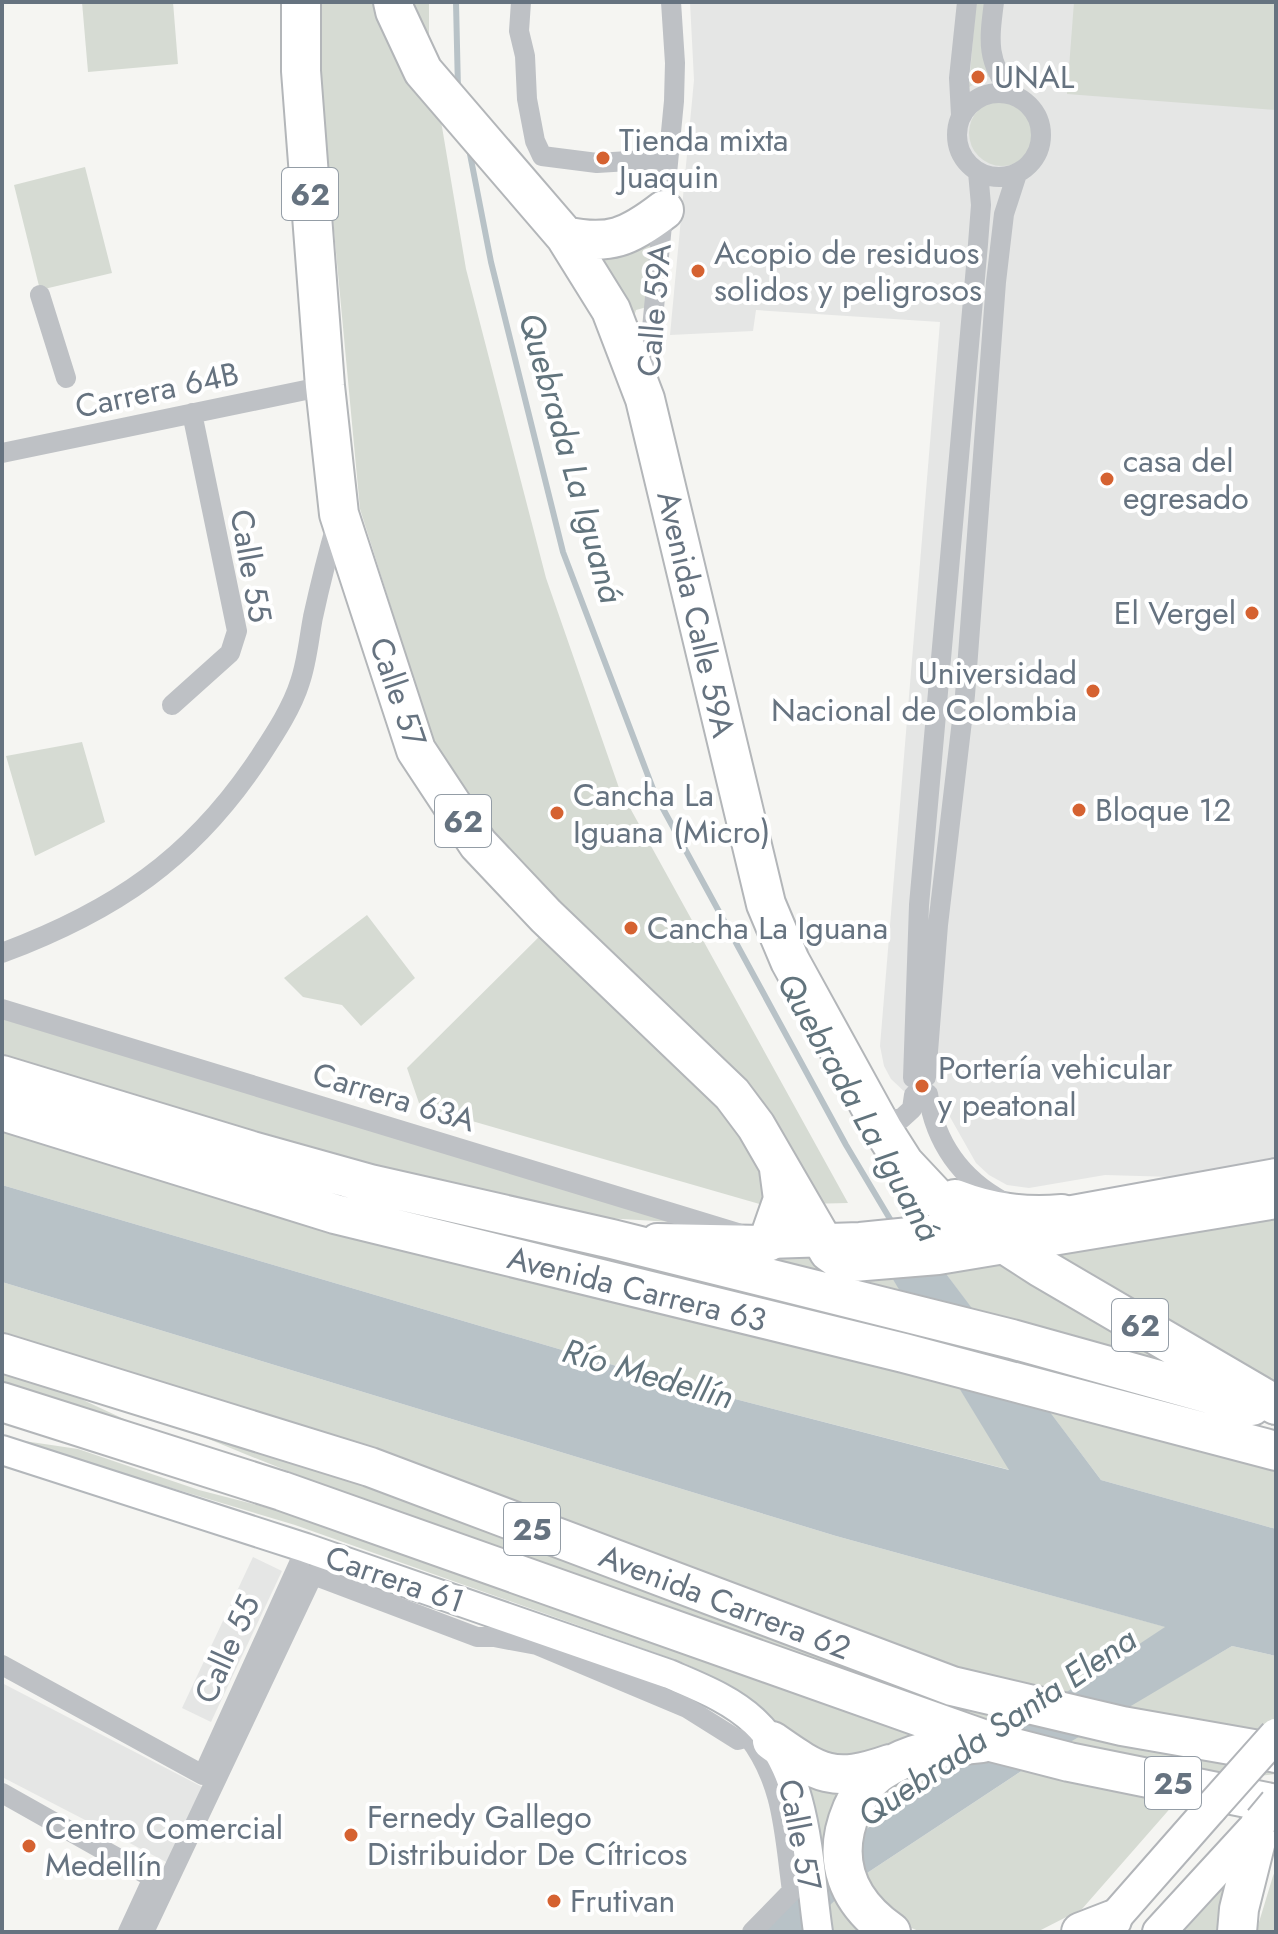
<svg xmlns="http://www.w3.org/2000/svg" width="1278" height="1934" font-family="Jost,sans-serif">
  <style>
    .built { fill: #e5e6e5 }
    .green { fill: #d6dbd3 }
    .water { fill: #b8c2c7 }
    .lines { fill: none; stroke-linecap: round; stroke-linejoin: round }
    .stream { stroke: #b8c2c7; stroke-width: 6 }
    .secondary-casing { stroke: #b3b7bb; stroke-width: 32 }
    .primary-casing { stroke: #b2b5b9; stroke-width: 36 }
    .highway-casing { stroke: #b3b6b9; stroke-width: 42 }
    .street { stroke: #bec1c5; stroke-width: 20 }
    .secondary { stroke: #fff; stroke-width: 28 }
    .primary { stroke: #fff; stroke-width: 32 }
    .highway { stroke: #fff; stroke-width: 38 }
    .primary-bridge-casing { stroke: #b2b5b9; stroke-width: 36; stroke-linecap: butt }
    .primary-bridge { stroke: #fff; stroke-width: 32 }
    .poi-dot { fill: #d56231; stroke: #fff; stroke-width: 3 }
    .labels { text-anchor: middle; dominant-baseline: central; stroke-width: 8; stroke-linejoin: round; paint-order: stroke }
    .shield { fill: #fff; stroke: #949da6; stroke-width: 2 }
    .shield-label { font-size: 30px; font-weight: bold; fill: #667380 }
    .poi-label { font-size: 32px; fill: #667380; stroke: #fff; text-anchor: start }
    .street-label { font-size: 32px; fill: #667380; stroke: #fff }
    .water-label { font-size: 34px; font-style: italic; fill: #62747d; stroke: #fff }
  </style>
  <rect width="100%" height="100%" fill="#f5f5f2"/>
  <path class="built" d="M690,2h586v1155l-102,20 -69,-2 -76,13 -22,-3 -18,-10 -13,-12 -39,-69 -29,1 -17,-16 -7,-13 -4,-20 60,-724 -184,-12 -3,21 -83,4 24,-255z
    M253,1557l29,14 -71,151 -29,-14z
    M2,1683l210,109 -38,74 -172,-89z"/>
  <path class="green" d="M82,2h91l5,62 -90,8z
    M321,2h108v48l37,219 80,309 73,210 229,415 -85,2 -343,-99 -13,-38 160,-159 -74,-77 -59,-89 -74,-234 -41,-439z
    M976,2h13l3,73 -23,12z
    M1074,2h202v108l-209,-16z
    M969 133a33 33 0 1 1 66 0a33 33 0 1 1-66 0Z
    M85,167l27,106 -72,17 -26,-105z
    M651,231l-4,76 -11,3 -4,13 -22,-51 -14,-20z
    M82,742l23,80 -70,34 -29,-100z
    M367,915l48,63 -54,48 -19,-21 -39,-8 -19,-19z
    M2,1017l687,206 -84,-5 -199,-42 -227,-65 -177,-55z
    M2,1121l955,263 53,86 -329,-85 -679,-200z
    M232,1167l694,165 8,13 -287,-65z
    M1276,1210v171l-50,-23 -184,-107z
    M816,1249l73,24 11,17 -156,-38z
    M1008,1260l211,121 -242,-65 -36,-49z
    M2,1282l834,254 330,91 -110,73 -109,-32 -945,-329z
    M2,1370l51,16 101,47 -152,-47z
    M1046,1407l230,58v64l-175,-49z
    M154,1416c236,73 466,162 696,250l-2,10c-233,-82 -467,-163 -694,-260z
    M4,1438l74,11 121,41 100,26 631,218 -88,29 -43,-13 -43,-44 -31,-23 -41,-20 -389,-138z
    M1232,1646l44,10v80l-154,-26z
    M872,1673l152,48 -16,10 -140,-45z
    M1082,1734l194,28v12l-62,7 -149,-37z
    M970,1756l-115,81 35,-58z
    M1023,1770l158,26 -99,113 -45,23h-116l-19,-8 -44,-45z
    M802,1779l38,4 -8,74 -15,13z
    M1243,1856l-20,76h-47z
    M1276,1869v63h-20l17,-56z
    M841,1893l29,39h-42l-3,-23z"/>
  <path class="water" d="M2,1185l679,200 328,85 -120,-197 52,-6 160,213 175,49v127l-44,-10 -209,124 -165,109 -57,53h-49l40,-41 63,-54 115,-81 195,-129 -329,-91 -834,-254z"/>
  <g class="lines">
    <path class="stream" d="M456,2l2,88
      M469,149l22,113 72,290 92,242 191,351 47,79"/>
    <g class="secondary-casing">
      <path id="secondary" d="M2,1450l304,98 363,126c30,13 62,25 86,48 53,50 53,142 63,210"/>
    </g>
    <g class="primary-casing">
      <path id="primary" d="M1039,1218l237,-43
        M657,1240l111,2 92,-3 129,-13
        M1102,1932l109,-124
        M1159,1932l102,-111"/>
    </g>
    <g class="highway-casing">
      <path id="highway" d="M301,2v69l24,315 14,128 77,236 62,94 68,72 186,178 24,32 73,126 13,9 11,1 85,-7 338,-56
        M393,2l2,9 28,60 142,165 46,74 34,89 121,505 24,57 93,169 21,33 30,32 19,16 87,56 236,138
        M565,236c44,10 64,1 99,-26
        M2,1075l250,76 118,33 242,55 400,100 240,67
        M2,1111l333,103 569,139 372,98
        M955,1199c36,14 69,18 107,15
        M768,1242l15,-43 -4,-30
        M2,1353l368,114 582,219 170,40 154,27
        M2,1402l280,89 709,251 78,20 207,42
        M772,1741c47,33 61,43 118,23
        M891,1932c-43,-30 -61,-72 -39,-123 7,-15 15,-29 29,-38 30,-20 66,-25 101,-28
        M1081,1932l31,-12
        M1237,1932l2,-23 22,-88"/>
    </g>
    <path class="street" d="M521,2l-2,29 6,25 2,43 8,42 7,15 55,7 64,-4
      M994,2c-5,39 -8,59 18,92
      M957 135a42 42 0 1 1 84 0a42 42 0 1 1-84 0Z
      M961,115l-2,-37 8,-76
      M40,295l26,83
      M647,380l27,-279 1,-38 -4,-61
      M2,453l323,-67
      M172,705l58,-52 7,-22 -45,-218
      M2,953c112,-42 190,-94 257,-195 15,-23 33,-50 41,-76 7,-20 9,-44 13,-65 7,-32 15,-64 24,-95
      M2,1009l736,224
      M926,1077l12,-152 27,-230 31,-413 8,-68 13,-40
      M913,1078l6,-173 59,-661 3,-39 -3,-33
      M928,1094c7,48 33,85 76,108
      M877,1113l10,6h14l11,-10 2,-14
      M2,1665l201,110 103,-227
      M2,1793l151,85 -25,54
      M144,1932l169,-357 164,62h17l43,8 150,63 51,32 10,-3c36,47 36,97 44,154l-40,41"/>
    <use href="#secondary" class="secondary"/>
    <use href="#primary" class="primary"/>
    <use href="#highway" class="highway"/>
    <g class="primary-bridge-casing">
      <path id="primary-bridge" d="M1211,1808l65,-73
        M1261,1821l15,-18"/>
    </g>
    <use href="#primary-bridge" class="primary-bridge"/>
  </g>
  <g class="poi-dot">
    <circle cx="978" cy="77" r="8"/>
    <circle cx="603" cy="158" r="8"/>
    <circle cx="698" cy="271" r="8"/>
    <circle cx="1107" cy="479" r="8"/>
    <circle cx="1252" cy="613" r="8"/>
    <circle cx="1093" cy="691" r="8"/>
    <circle cx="1079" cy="810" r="8"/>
    <circle cx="557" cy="813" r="8"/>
    <circle cx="631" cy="928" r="8"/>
    <circle cx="922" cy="1086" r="8"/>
    <circle cx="351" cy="1835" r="8"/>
    <circle cx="29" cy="1846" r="8"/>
    <circle cx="554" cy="1901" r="8"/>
  </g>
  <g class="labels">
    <g class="shield">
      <rect x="282" y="168" width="56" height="52" rx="6"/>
      <rect x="435" y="795" width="56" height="52" rx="6"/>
      <rect x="1112" y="1299" width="56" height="52" rx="6"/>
      <rect x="504" y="1503" width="56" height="52" rx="6"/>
      <rect x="1145" y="1757" width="56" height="52" rx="6"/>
    </g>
    <g class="shield-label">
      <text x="310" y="194">62</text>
      <text x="463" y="821">62</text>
      <text x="1140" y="1325">62</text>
      <text x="532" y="1529">25</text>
      <text x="1173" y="1783">25</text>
    </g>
    <g class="poi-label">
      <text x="994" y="77">UNAL</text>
      <text x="619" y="140">Tienda mixta<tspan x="619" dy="37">Juaquin</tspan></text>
      <text x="714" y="253">Acopio de residuos<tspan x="714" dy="37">solidos y peligrosos</tspan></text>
      <text x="1123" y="461">casa del<tspan x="1123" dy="37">egresado</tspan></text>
      <text x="1236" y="613" text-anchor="end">El Vergel</text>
      <text x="1077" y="673" text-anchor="end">Universidad<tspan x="1077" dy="37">Nacional de Colombia</tspan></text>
      <text x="573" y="795">Cancha La<tspan x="573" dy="37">Iguana (Micro)</tspan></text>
      <text x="1095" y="810">Bloque 12</text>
      <text x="647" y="928">Cancha La Iguana</text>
      <text x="938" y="1068">Portería vehicular<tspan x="938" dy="37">y peatonal</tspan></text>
      <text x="367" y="1817">Fernedy Gallego<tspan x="367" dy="37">Distribuidor De Cítricos</tspan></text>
      <text x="45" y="1828">Centro Comercial<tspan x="45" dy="37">Medellín</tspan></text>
      <text x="570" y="1901">Frutivan</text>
    </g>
    <g class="street-label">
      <text transform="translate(654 310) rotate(-85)">Calle 59A</text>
      <text transform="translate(157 390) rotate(-12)">Carrera 64B</text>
      <text transform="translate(251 566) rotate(80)">Calle 55</text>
      <text transform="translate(696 614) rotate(77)">Avenida Calle 59A</text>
      <text transform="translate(398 692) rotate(71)">Calle 57</text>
      <text transform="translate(394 1097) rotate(17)">Carrera 63A</text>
      <text transform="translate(637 1289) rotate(14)">Avenida Carrera 63</text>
      <text transform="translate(395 1579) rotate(19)">Carrera 61</text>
      <text transform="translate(725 1602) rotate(21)">Avenida Carrera 62</text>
      <text transform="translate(227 1649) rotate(-66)">Calle 55</text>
      <text transform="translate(800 1835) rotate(79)">Calle 57</text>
    </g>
    <g class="water-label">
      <text transform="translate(571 458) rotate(74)">Quebrada La Iguaná</text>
      <text transform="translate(859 1107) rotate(61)">Quebrada La Iguaná</text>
      <text transform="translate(648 1374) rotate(16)">Río Medellín</text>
      <text transform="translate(997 1727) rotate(-34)">Quebrada Santa Elena</text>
    </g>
  </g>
  <rect width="1278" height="1934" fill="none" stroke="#667380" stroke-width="8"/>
</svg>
